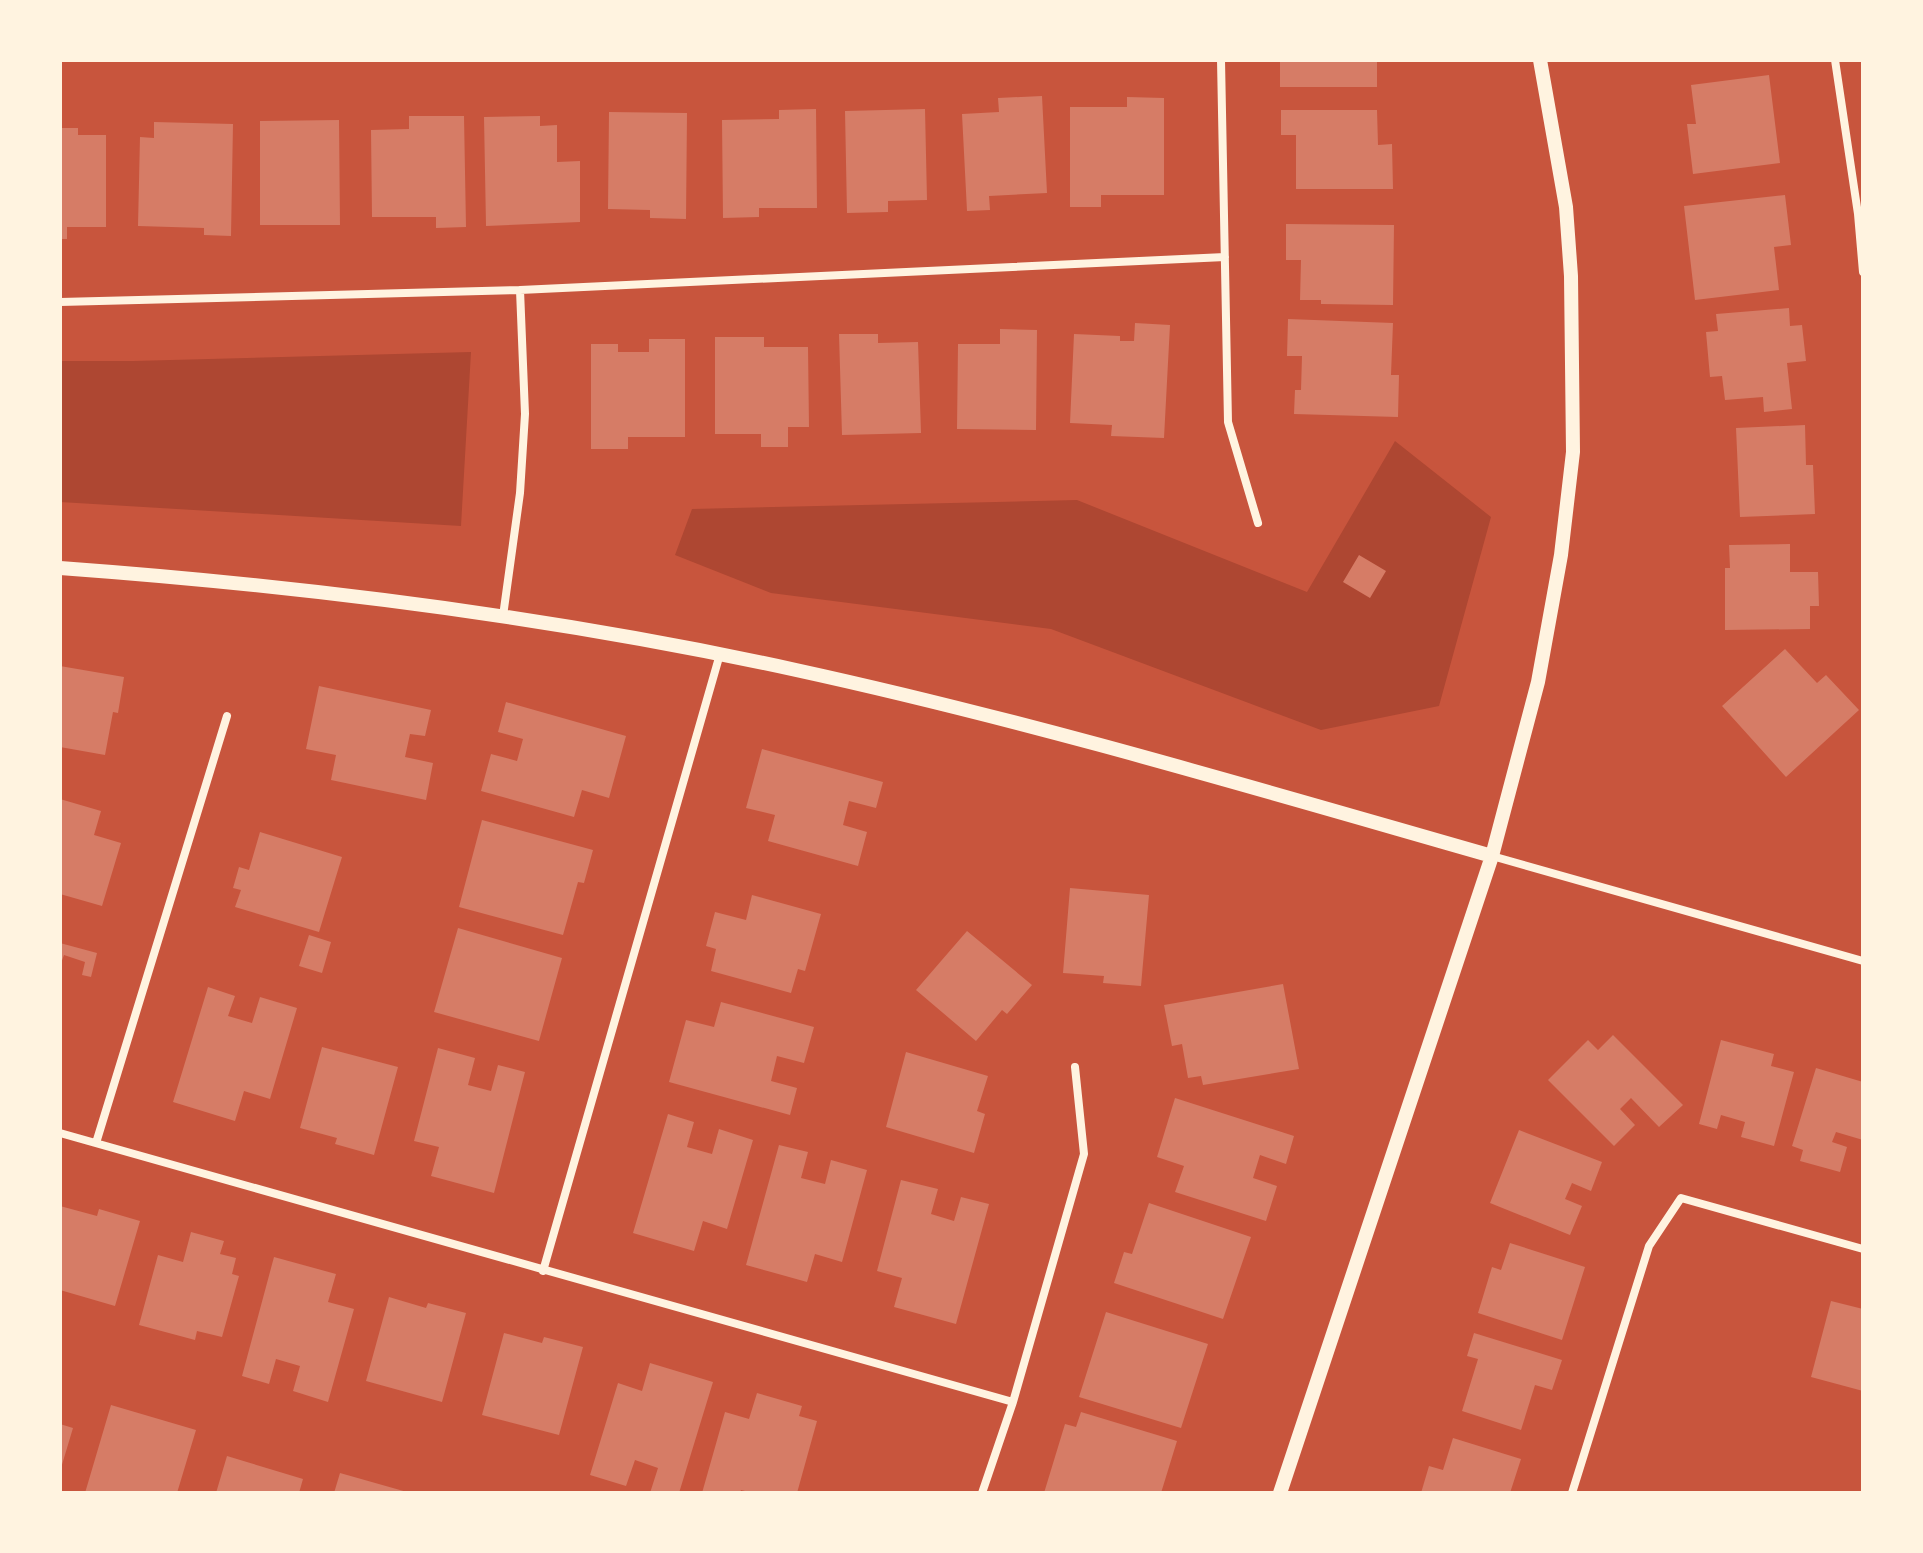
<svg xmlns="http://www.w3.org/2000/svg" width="1923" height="1553" font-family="Karla,sans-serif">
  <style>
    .green { fill: #ae4732 }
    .building { fill: #d67c66 }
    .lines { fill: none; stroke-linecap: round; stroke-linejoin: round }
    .minor { stroke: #fff3e0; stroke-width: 8 }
    .tertiary { stroke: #fff3e0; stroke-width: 14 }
  </style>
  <rect width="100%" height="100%" fill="#c8553d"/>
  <path class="green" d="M471,352l-10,174 -401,-24v-141h73z
    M1395,441l96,76 -52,189 -118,24 -270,-101 -280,-36 -96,-38 17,-46 385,-9 230,92z"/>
  <path class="building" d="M1280,60l97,1v26h-97z
    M1769,75l11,88 -87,11 -6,-50h9l-5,-39z
    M1042,96l5,97 -58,3 1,14 -23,1 -5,-97 37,-2 -1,-14z
    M1127,97l37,1v97h-63v12h-31v-100h57z
    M816,109l1,99h-58v9l-36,1 -1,-98 57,-1v-9z
    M925,109l2,91 -39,1v11l-41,1 -2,-102z
    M1281,110h96l1,35 14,-1 1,45h-97v-54h-15z
    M609,112l78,1 -1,106 -36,-1v-8l-42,-1z
    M409,116h55l2,111 -30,1v-11h-64l-1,-87 38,-1z
    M540,116v10l17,-1v37l23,-1v61l-94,4 -2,-109z
    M339,120l1,105h-80v-104z
    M154,122l79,2 -2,112 -27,-1v-7l-66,-2 2,-89 14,1z
    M60,128h18v7h28v92h-39v12h-7z
    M1785,195l6,50 -17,2 5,43 -84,10 -11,-94z
    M1286,224l108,1 -1,80 -72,-1v-4h-21l1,-40h-15z
    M1789,308l1,18 12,-1 4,36 -19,2 5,46 -28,3 -1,-15 -38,3 -3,-24 -12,1 -4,-45 12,-1 -2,-17z
    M1288,319l105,4 -2,52h8l-1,42 -104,-3 1,-24h6l1,-34h-15z
    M1135,323l35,2 -6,113 -53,-2 1,-11 -42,-2 4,-89 46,2v5h14z
    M1000,329l37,1 -1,100 -79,-1 1,-85h42z
    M839,334h39v9l40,-1 3,91 -79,2z
    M715,337h49v10h44l1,80h-21v20h-27v-13h-46z
    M649,339h36v98h-57v12h-37v-105h27v8h31z
    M1805,425l1,40h7l2,49 -75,3 -4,-89z
    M1790,544v28h28l1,34h-9v23l-85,1v-62h5l-1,-23z
    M1359,555l27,16 -16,27 -27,-16z
    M1785,649l32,34 9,-8 33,35 -73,67 -64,-71z
    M60,666l64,11 -6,36 -5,-1 -8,43 -45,-8z
    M319,686l112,24 -6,26 -15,-2 -5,23 28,6 -7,37 -95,-20 5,-25 -30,-6z
    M506,702l120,34 -17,62 -27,-8 -8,27 -93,-26 10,-37 26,7 6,-22 -25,-7z
    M762,749l121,33 -7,26 -27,-7 -6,24 24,7 -9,34 -90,-25 7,-26 -29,-7z
    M60,799l41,12 -7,24 27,8 -19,63 -42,-12z
    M482,820l111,30 -9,33 -6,-1 -15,53 -104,-28z
    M260,832l82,25 -23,75 -84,-25 6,-17 -8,-2 6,-21 10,3z
    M1070,888l79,7 -8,91 -38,-3 1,-7 -41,-3z
    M752,895l69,19 -16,57 -7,-2 -7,24 -80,-22 5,-22 -10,-3 9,-34 31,8z
    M458,928l104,30 -23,83 -105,-29z
    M967,931l65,54 -25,29 -5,-4 -26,31 -60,-51z
    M309,935l22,7 -9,31 -23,-7z
    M60,943l37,10 -6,24 -9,-2 3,-13 -21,-7 -4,11z
    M1283,984l16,85 -96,16 -2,-9 -13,2 -6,-34 -10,2 -8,-41z
    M208,987l27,9 -7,20 24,7 8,-26 37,11 -27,91 -26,-8 -9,30 -62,-19z
    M721,1002l93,25 -10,36 -27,-7 -6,25 26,7 -7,27 -121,-33 17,-62 28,7z
    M1613,1035l70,70 -24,22 -28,-29 -11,11 15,16 -21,21 -66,-66 40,-40 10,10z
    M1721,1040l53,14 -3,12 23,6 -20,74 -33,-9 4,-15 -24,-7 -4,14 -18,-5z
    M322,1047l76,20 -24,88 -39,-11 2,-6 -37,-10z
    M438,1048l37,10 -7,27 23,6 7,-26 27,7 -31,121 -63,-17 8,-29 -25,-6z
    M906,1052l82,24 -11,35 8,3 -11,39 -88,-26z
    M1816,1068l47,14v58l-27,-8 -4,10 15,5 -7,25 -40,-11 3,-11 -11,-4z
    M1175,1098l119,38 -8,28 -26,-9 -7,23 24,8 -11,35 -91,-29 9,-26 -27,-9z
    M668,1114l26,8 -7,25 25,7 7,-25 34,11 -26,89 -24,-8 -9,30 -61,-18z
    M1519,1130l83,32 -11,29 -19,-8 -7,16 17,7 -12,29 -80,-32z
    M779,1145l29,7 -7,26 24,6 6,-24 36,10 -25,92 -27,-8 -8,28 -61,-17z
    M901,1180l37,9 -7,25 23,7 7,-24 28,7 -33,120 -62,-17 8,-29 -25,-7z
    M1149,1203l102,34 -28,82 -109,-36 10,-31 8,2z
    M60,1206l37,10 2,-7 41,12 -25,85 -55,-16z
    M191,1232l33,9 -4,13 16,4 -4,16 7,2 -17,61 -25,-6 -2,9 -56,-15 19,-70 25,7z
    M1510,1243l75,24 -23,73 -84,-27 14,-46 9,3z
    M274,1257l62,17 -8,28 26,7 -26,93 -35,-11 7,-25 -24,-7 -7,25 -27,-8z
    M389,1297l37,11 2,-5 38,10 -24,89 -76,-21z
    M1831,1301l32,8v82l-52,-14z
    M1106,1312l102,32 -27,84 -102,-31z
    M504,1333l38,10 2,-6 39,10 -24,88 -77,-20z
    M1474,1333l88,27 -10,30 -17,-5 -14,45 -59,-19 16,-52 -11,-3z
    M650,1363l63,19 -34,111h-29l8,-25 -23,-8 -9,26 -36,-11 28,-92 24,8z
    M757,1393l45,13 -3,10 18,5 -20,72h-44l-12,-3 -1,3h-38l23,-81 24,7z
    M111,1405l85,25 -19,63h-92z
    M1081,1412l96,29 -16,52h-117l21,-69 11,3z
    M60,1424l13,4 -12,40h-1z
    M1453,1438l68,21 -11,34h-89l8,-27 14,4z
    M227,1456l76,23 -4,14h-83z
    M340,1473l67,19v1h-73z"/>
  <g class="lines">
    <path class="minor" d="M1221,60l7,362 30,101
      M1835,60l23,154 5,58
      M60,302l460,-12 705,-33
      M503,616l17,-123 5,-79 -5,-124
      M1492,856l371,105
      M60,1133l953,269
      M96,1143l131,-427
      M543,1271l177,-617
      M982,1493l31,-91 71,-248 -9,-87
      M1572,1493l77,-247 32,-48 182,51"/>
    <path class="tertiary" d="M60,568c246,18 494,49 736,102 234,51 465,120 696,186
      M1280,1493l212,-637 46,-174 23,-127 12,-103 -2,-176 -5,-69 -26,-147"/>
  </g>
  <rect width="1923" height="1553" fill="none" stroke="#fff3e0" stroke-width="124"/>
</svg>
